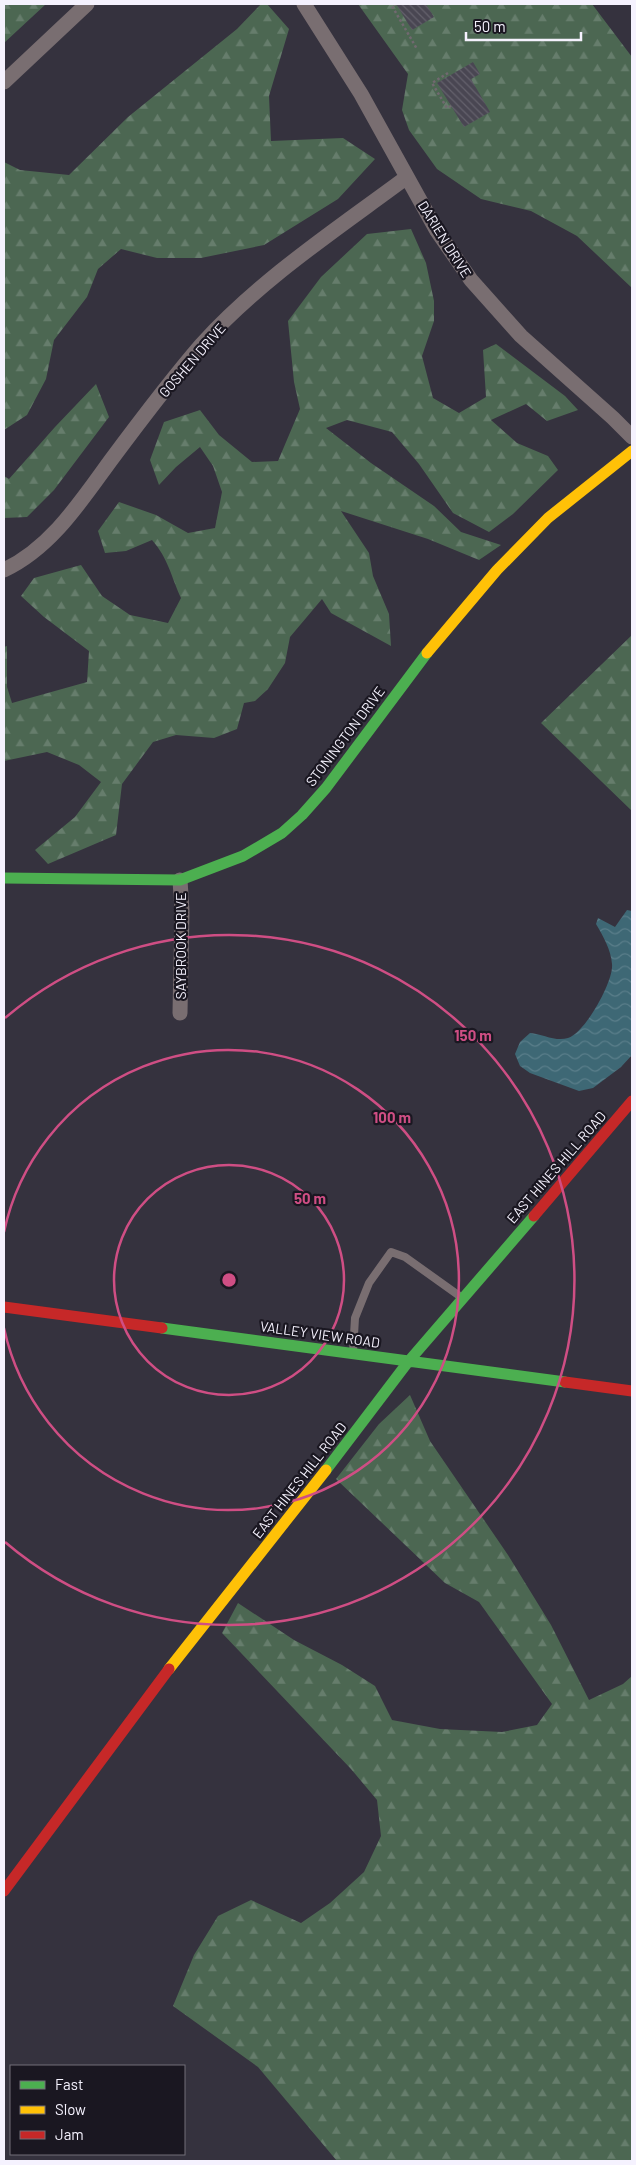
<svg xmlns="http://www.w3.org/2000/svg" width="636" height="2165" font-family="Barlow,sans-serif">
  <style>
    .forest { fill: url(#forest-firs) }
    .water { fill: url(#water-waves) }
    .building { fill: url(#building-back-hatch) }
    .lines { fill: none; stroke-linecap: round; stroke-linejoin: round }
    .path { stroke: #716970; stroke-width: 2.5; stroke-dasharray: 2.5 2.5; stroke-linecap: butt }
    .lane { stroke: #796e71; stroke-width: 8 }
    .street { stroke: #796e71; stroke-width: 15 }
    .fast { stroke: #4caf50; stroke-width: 11 }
    .slow { stroke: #ffc107; stroke-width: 11 }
    .jam { stroke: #c62828; stroke-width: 11 }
    .ring { fill: none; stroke: #cf4e84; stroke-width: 2.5 }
    .labels { text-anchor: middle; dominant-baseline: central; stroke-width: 4.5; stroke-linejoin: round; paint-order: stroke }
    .street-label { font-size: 14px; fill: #f5f2fe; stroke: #1a1721 }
    .centre { fill: #cf4e84; stroke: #1a1721; stroke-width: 2.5 }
    .ring-label { font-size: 15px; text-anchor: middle; font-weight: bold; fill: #cf4e84; stroke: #1a1721; stroke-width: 4.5; stroke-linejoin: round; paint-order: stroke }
  </style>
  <defs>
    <pattern id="forest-firs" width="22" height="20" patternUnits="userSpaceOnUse" patternTransform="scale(1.25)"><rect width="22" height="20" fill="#4c6752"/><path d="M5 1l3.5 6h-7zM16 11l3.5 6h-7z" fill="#667d6c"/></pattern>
    <pattern id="water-waves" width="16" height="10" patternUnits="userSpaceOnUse" patternTransform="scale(1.25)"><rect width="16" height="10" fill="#3e6875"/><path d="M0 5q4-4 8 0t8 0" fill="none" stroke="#5a7e8a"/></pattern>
    <pattern id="building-back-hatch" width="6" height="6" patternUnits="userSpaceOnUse" patternTransform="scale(1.25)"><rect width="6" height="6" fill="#494652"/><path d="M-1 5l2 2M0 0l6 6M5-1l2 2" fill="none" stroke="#64616c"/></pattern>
  </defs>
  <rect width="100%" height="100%" fill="#35323e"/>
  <path class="forest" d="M4,4h42l-42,39z
    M261,4h6l22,25 -20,67 2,45 72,-3 32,21 -37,40 -74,46 -63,13h-44l-36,-9 -23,20 -11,28 -33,43 -8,39 -19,36 -23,15v-268l16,8 49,5 59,-58 109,-88z
    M358,4h234l40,53v231l-55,-52 -46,-25 -50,-12 -44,-30 -28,-39 -7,-20 6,-36z
    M411,229l15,34 8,38v20l-12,35 11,42 26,15 27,-16 -3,-47 13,-6 69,52 13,14 -31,11 -21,-17 -35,16 26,23 31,13 10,14 -45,44 -24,18 -36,-19 -34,-49 -27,-32 -45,-12 -21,8 45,35 63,43 27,26 40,13 -22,15 -51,-21 -87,-28 28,42 4,23 16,38 2,32 -60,-33 -9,-14 -32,38 -5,26 -17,26 -13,12 -11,2 -7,26 -23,9 -38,-3 -23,7 -31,42 -6,51 -68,29 -13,-14 40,-33 26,-35 -22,-17 -32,-13 -43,9v-114l3,-1v41l5,16 75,-21 2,-31 -45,-34 -23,-21 13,-18 47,-13 21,31 28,19 38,8 13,-25c-10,-22 -13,-40 -29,-58l-26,11 -21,2 -7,-22 21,-29 37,13 32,18 27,-5 7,-36 -9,-26 -13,-19 -24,20 -17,18 -9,-25 14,-38 36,-12 19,25 33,27 26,-1 22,-52 -6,-27 -6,-61 33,-44 46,-43z
    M96,384l13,33 -55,73 -27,27 -23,1v-42l5,3 46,-52z
    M632,635v176l-91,-88z
    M410,1395l20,46 78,114 43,70 38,75 34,-16 9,-8v485h-295l-79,-94 -85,-61 21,-51 24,-39 33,-16 50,23 29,-20 34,-31 17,-36 -4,-36 -26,-31 -129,-136 16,-30 56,37 48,25 33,21 17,34 48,9 62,3 35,-7 15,-21 -73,-102 -34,-19 -109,-104 43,-55z"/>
  <path class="water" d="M627,910l5,1v144l-11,12 -28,21 -14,3 -49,-18 -10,-7 -5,-12 5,-12 10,-9c12,1 26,9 38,5 17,-5 46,-57 44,-74 -1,-14 -9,-28 -16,-40l2,-6 17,9z"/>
  <path class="building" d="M396,4h30l8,13 -22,13z
    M473,62l7,12 -9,5 19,33 -26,15 -27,-44z"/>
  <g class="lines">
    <path class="path" d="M396,4l-4,2 25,43
      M448,73l-16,10 15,25 4,-2"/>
    <path class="lane" d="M353,1352l2,-34 14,-35 22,-31 14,5 56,40"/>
    <path class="street" d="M304,4l57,90 76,137 34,49 50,56 92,82 19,19
      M4,82l83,-78
      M4,570c47,-22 77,-69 107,-110 29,-39 59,-79 91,-116 59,-65 135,-115 205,-167
      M180,1013l2,-102 -2,-31"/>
    <path class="fast" d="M4,878l176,2 63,-24 39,-23 20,-18 24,-27 101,-135
      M162,1328l403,54
      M326,1470l82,-108 126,-146"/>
    <path class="slow" d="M427,653l70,-83 51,-52 84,-67
      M169,1669l157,-199"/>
    <path class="jam" d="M534,1216l98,-115
      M4,1307l158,21
      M565,1382l67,9
      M4,1891l165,-222"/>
  </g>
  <g class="ring">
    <circle cx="229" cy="1280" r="115"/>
    <path d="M4 1232A230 230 0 1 1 4 1328"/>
    <path d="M5 1018A345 345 0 1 1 5 1542"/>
  </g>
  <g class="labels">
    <g class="street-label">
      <text transform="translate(445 239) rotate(58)">DARIEN DRIVE</text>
      <text transform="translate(192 360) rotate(-49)">GOSHEN DRIVE</text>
      <text transform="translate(345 736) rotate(-53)">STONINGTON DRIVE</text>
      <text transform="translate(180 946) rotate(-90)">SAYBROOK DRIVE</text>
      <text transform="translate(556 1167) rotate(-49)">EAST HINES HILL ROAD</text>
      <text transform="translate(320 1334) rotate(8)">VALLEY VIEW ROAD</text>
      <text transform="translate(299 1480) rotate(-52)">EAST HINES HILL ROAD</text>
    </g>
  </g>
  <circle cx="229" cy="1280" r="8" class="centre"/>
  <g class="ring-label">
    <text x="473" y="1041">150 m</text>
    <text x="392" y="1123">100 m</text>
    <text x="310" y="1204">50 m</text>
  </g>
  <rect width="636" height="2165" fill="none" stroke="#f5f2fe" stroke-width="10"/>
  <rect x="10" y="2065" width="175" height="90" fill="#1a1721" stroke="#726f79"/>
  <rect x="20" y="2081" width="25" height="8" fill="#4caf50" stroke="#726f79"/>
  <text x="55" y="2090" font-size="15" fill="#f5f2fe">Fast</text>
  <rect x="20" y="2106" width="25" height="8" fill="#ffc107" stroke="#726f79"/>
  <text x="55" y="2115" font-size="15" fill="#f5f2fe">Slow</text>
  <rect x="20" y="2131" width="25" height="8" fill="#c62828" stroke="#726f79"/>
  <text x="55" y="2140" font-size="15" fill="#f5f2fe">Jam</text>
  <path d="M466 32v8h115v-8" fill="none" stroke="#f5f2fe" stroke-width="2.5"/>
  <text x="474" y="32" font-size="15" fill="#f5f2fe" stroke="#1a1721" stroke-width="4" paint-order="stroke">50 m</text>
</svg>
